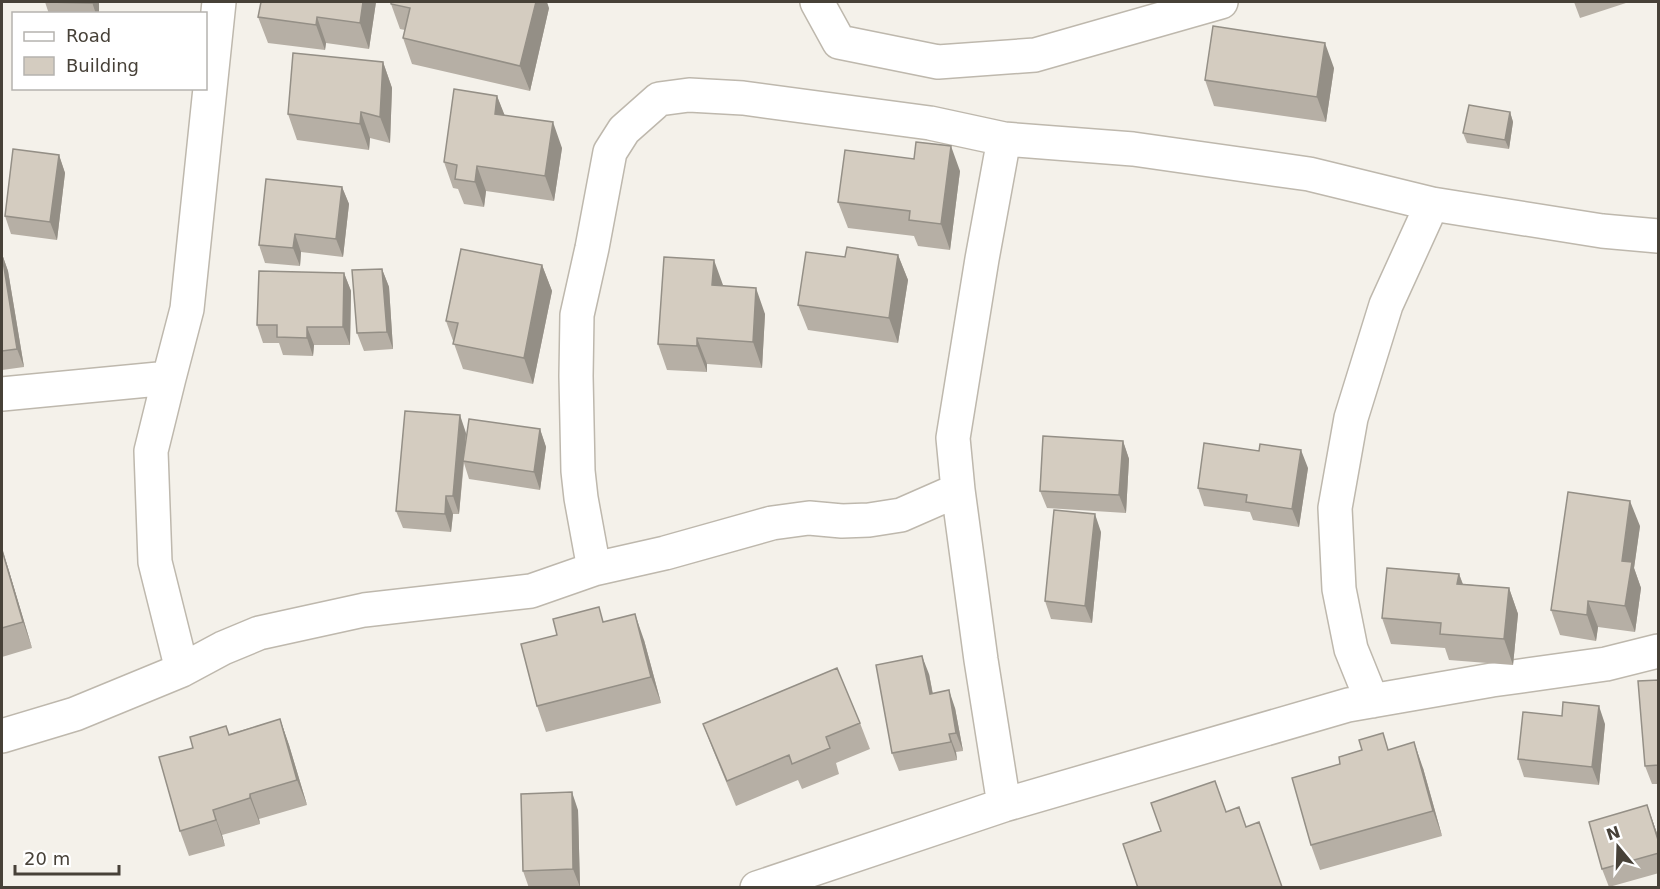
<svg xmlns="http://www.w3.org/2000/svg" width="1660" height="889" font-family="'DejaVu Sans',sans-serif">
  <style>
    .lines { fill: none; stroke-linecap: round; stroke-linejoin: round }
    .minor-casing { stroke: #beb8ad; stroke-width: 36 }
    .minor { stroke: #fff; stroke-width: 33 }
    .wall { fill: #b6afa5 }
    .shaded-wall { fill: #948f86 }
    .building { fill: #d4ccc0; stroke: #948f86; stroke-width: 1.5 }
  </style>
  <rect width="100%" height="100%" fill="#f4f1ea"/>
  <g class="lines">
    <g class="minor-casing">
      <path id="minor" d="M817,2l22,40 99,20 97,-7 186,-53
        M1004,139l129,10 176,25 123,30 170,27 56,5
        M169,378l18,-69 32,-307
        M2,394l167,-16 -18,73 4,111 27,108
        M594,569l-13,-71 -3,-27 -2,-95 1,-61 15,-67 18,-96 14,-22 35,-31 30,-4 54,3 187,25 74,16 -22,120 -29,179 5,52
        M1372,701l-21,-52 -12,-60 -4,-81 16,-90 35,-113 46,-101
        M2,736l73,-22 107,-44 41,-22 36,-15 105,-23 167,-19 63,-22 71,-16 107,-30 37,-5 33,3 27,-1 32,-5 57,-25 23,170 23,145
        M757,888l247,-83 344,-100 144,-25 114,-16 52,-13"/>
    </g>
    <use href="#minor" class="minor"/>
  </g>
  <path class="wall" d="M45,2h54v12h-50z
    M376,2l-7,47 -43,-6 -1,7 -57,-7 -10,-26z
    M1574,2h55l-49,16z
    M391,4l158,4 -19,83 -118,-27 -9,-26 2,-8 -5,-1z
    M383,62l9,26 -2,55 -20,-5 -1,12 -72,-10 -9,-26z
    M1334,68l-8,54 -112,-16 -9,-26z
    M497,96l7,19 58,33 -8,53 -68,-10 -2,16 -20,-3 -6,-15 -5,-1 -9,-26z
    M1510,112l3,10 -4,27 -42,-6 -4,-10z
    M59,155l6,18 -8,67 -46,-6 -6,-18z
    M960,171l-10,79 -32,-4 -4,-10 -66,-8 -10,-26z
    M342,187l7,17 -6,53 -42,-5 -1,14 -35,-3 -6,-18z
    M2,254l6,17 16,96 -22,3z
    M898,255l10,25 -10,63 -90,-13 -10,-25 47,-48z
    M542,265l10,26 -19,93 -70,-15 -17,-48z
    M382,269l7,18 4,62 -29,2 -7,-18z
    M344,273l7,18 -1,54h-36l-1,11 -30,-1 -4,-12h-16l-6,-18z
    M723,285v1l42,28 -3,54 -55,-4v8l-40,-2 -9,-26z
    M540,429l6,18 -6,43 -71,-11 -5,-16 -5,51h-6l-2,18 -48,-4 -7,-17 70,-78 -1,17z
    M1123,441l6,18 -3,54 -79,-5 -7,-17z
    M1308,468l-9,59 -46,-7 -3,-8 -46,-6 -6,-18z
    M1640,526l-6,42 7,20 -6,44 -37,-5 -2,14 -36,-6 -9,-25z
    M1101,532l-9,91 -41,-4 -6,-18z
    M2,549l7,22 23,77 -30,9z
    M1459,574l4,10 46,4 9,26 -5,51 -64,-5 -4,-12 -54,-4 -9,-26z
    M604,622l40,18 17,63 -115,29 -9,-26z
    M929,674l4,20 22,14 8,43 -7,1 1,8 -58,11 -7,-18z
    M1659,680v104h-7l-7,-18z
    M280,719l9,26 18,60 -48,14 1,5 -38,11 3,11 -36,10 -9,-25 13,-83 33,-22 3,8z
    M860,723l10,26 -34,14 3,11 -37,15 -4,-9 -62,26 -23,-56 -10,-26z
    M1605,724l-6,61 -75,-8 -6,-18z
    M1389,749l34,19 19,68 -122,34 -9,-25 29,-81 22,-14z
    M1647,805l12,34v34l-50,14 -7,-18z
    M578,810l2,77 -51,1 -6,-17z"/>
  <path class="shaded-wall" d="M92,2h7v12h-3z
    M363,2h13l-7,47 -9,-26z
    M536,2h11l2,6 -19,83 -10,-25z
    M317,17l9,26 -1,7 -9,-25z
    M1325,43l9,25 -8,54 -9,-25z
    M383,62l9,26 -2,55 -10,-26z
    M497,96l10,25 -12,-7z
    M361,112l9,26 -1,12 -9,-26z
    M1510,112l3,10 -4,27 -4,-9z
    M553,122l9,26 -8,53 -9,-25z
    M951,146l9,25 -10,79 -9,-26z
    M59,155l6,18 -8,67 -7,-18z
    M477,166l9,25 -2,16 -9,-25z
    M342,187l7,17 -6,53 -7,-18z
    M295,234l6,18 -1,14 -7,-18z
    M2,254l6,17 16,96 -7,-18z
    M898,255l10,25 -10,63 -9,-25z
    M714,260l9,25 -2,26 -9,-26z
    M542,265l10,26 -19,93 -9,-26z
    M382,269l7,18 4,62 -6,-17z
    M344,273l7,18 -1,54 -7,-18z
    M756,288l9,26 -3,54 -9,-26z
    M307,327l7,18 -1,11 -6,-18z
    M697,338l10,26v8l-10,-26z
    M460,415l6,18 -7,81 -6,-18z
    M540,429l6,18 -6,43 -6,-18z
    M1123,441l6,18 -3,54 -7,-18z
    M1301,450l7,18 -9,59 -7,-18z
    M446,496l7,18 -2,18 -6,-18z
    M1630,501l10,25 -6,42 7,20 -6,44 -10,-26 -3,-45z
    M1095,514l6,18 -9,91 -7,-17z
    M2,549l7,22 23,77 -9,-26z
    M1459,574l9,25 -11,-15z
    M1509,588l9,26 -5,51 -9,-26z
    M1588,601l10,26 -2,14 -9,-26z
    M635,614l9,26 17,63 -10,-26z
    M922,656l7,18 7,38 -6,-18z
    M949,690l6,18 8,43 -7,-18z
    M1599,706l6,18 -6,61 -7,-18z
    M280,719l9,26 18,60 -10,-25z
    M949,734l7,18 1,8 -6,-18z
    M1414,742l9,26 19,68 -9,-25z
    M572,792l6,18 2,77 -7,-18z
    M250,794l9,25 1,5 -10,-26z
    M1647,805l12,34v4z
    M213,810l9,25 3,11 -9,-26z"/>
  <path class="building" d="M45,2h47v1z
    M261,2h102l-3,21 -43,-6 -1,8 -58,-8z
    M391,2h145l-16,64 -117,-28 7,-30 -19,-4z
    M1213,26l112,17 -8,54 -112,-17z
    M293,53l90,9 -3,55 -19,-5 -1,12 -72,-10z
    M454,89l43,7 -2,18 58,8 -8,54 -68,-10 -2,16 -20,-3 2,-14 -13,-3z
    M1469,105l41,7 -5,28 -42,-7z
    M916,142l35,4 -10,78 -32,-4 1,-9 -72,-9 7,-52 69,9z
    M13,149l46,6 -9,67 -45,-6z
    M266,179l76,8 -6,52 -41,-5 -2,14 -34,-3z
    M847,247l51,8 -9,63 -91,-13 8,-53 39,5z
    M461,249l81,16 -18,93 -71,-14 5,-21 -12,-2z
    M2,255l15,94 -15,2z
    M664,257l50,3 -2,25 44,3 -3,54 -56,-4v8l-39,-2z
    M382,269l5,63 -30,1 -5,-63z
    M259,271l85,2 -1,54h-36v11l-30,-1v-12h-20z
    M405,411l55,4 -7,81h-7l-1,18 -49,-3z
    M469,419l71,10 -6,43 -71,-11z
    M1043,436l80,5 -4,54 -79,-4z
    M1204,443l55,8 1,-7 41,6 -9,59 -46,-7 1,-7 -49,-7z
    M1568,492l62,9 -8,60 10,1 -7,44 -37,-5 -1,14 -36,-5z
    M1054,510l41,4 -10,92 -40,-5z
    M2,550l21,72 -21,6z
    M1387,568l72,6 -2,10 52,4 -5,51 -64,-5 1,-11 -59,-5z
    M599,607l4,15 32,-8 16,63 -114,29 -16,-62 36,-9 -4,-16z
    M922,656l8,38 19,-4 7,43 -7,1 2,8 -59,11 -16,-88z
    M837,668l23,55 -34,14 4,11 -38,16 -3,-9 -62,26 -24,-57z
    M1659,680v85l-14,1 -7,-85z
    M1563,702l36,4 -7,61 -74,-8 5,-47 39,4z
    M280,719l17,61 -47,14v4l-37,12 3,10 -36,11 -21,-74 34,-9 -3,-11 36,-11 3,9z
    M1383,733l5,17 26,-8 19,69 -122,34 -19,-67 48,-14 -1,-7 23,-7 -3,-10z
    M1215,781l11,31 13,-5 7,20 13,-5 23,65 -144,1 -15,-44 38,-13 -10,-28z
    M572,792l1,77 -50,2 -2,-77z
    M1647,805l12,38v10l-57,16 -13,-47z"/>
  <rect width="1660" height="889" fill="none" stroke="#474138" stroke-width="6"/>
  <rect x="12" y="12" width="195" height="78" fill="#ffffff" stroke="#b5b3af" stroke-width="1.5"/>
  <rect x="24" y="32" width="30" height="9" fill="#ffffff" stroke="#b5b3af" stroke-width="1.5"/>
  <text x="66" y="42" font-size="18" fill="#474138">Road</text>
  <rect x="24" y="57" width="30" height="18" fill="#d4ccc0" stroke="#b5b3af" stroke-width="1.5"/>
  <text x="66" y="72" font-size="18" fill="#474138">Building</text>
  <g transform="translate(1618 847) rotate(341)" stroke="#ffffff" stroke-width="4.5" paint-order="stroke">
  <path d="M0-4.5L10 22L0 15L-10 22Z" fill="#474138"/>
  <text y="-9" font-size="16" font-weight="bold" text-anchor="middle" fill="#474138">N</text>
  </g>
  <path d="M15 865v9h104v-9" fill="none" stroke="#474138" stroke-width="3"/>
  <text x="24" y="865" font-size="18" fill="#474138" stroke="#ffffff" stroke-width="4.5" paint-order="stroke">20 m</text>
</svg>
